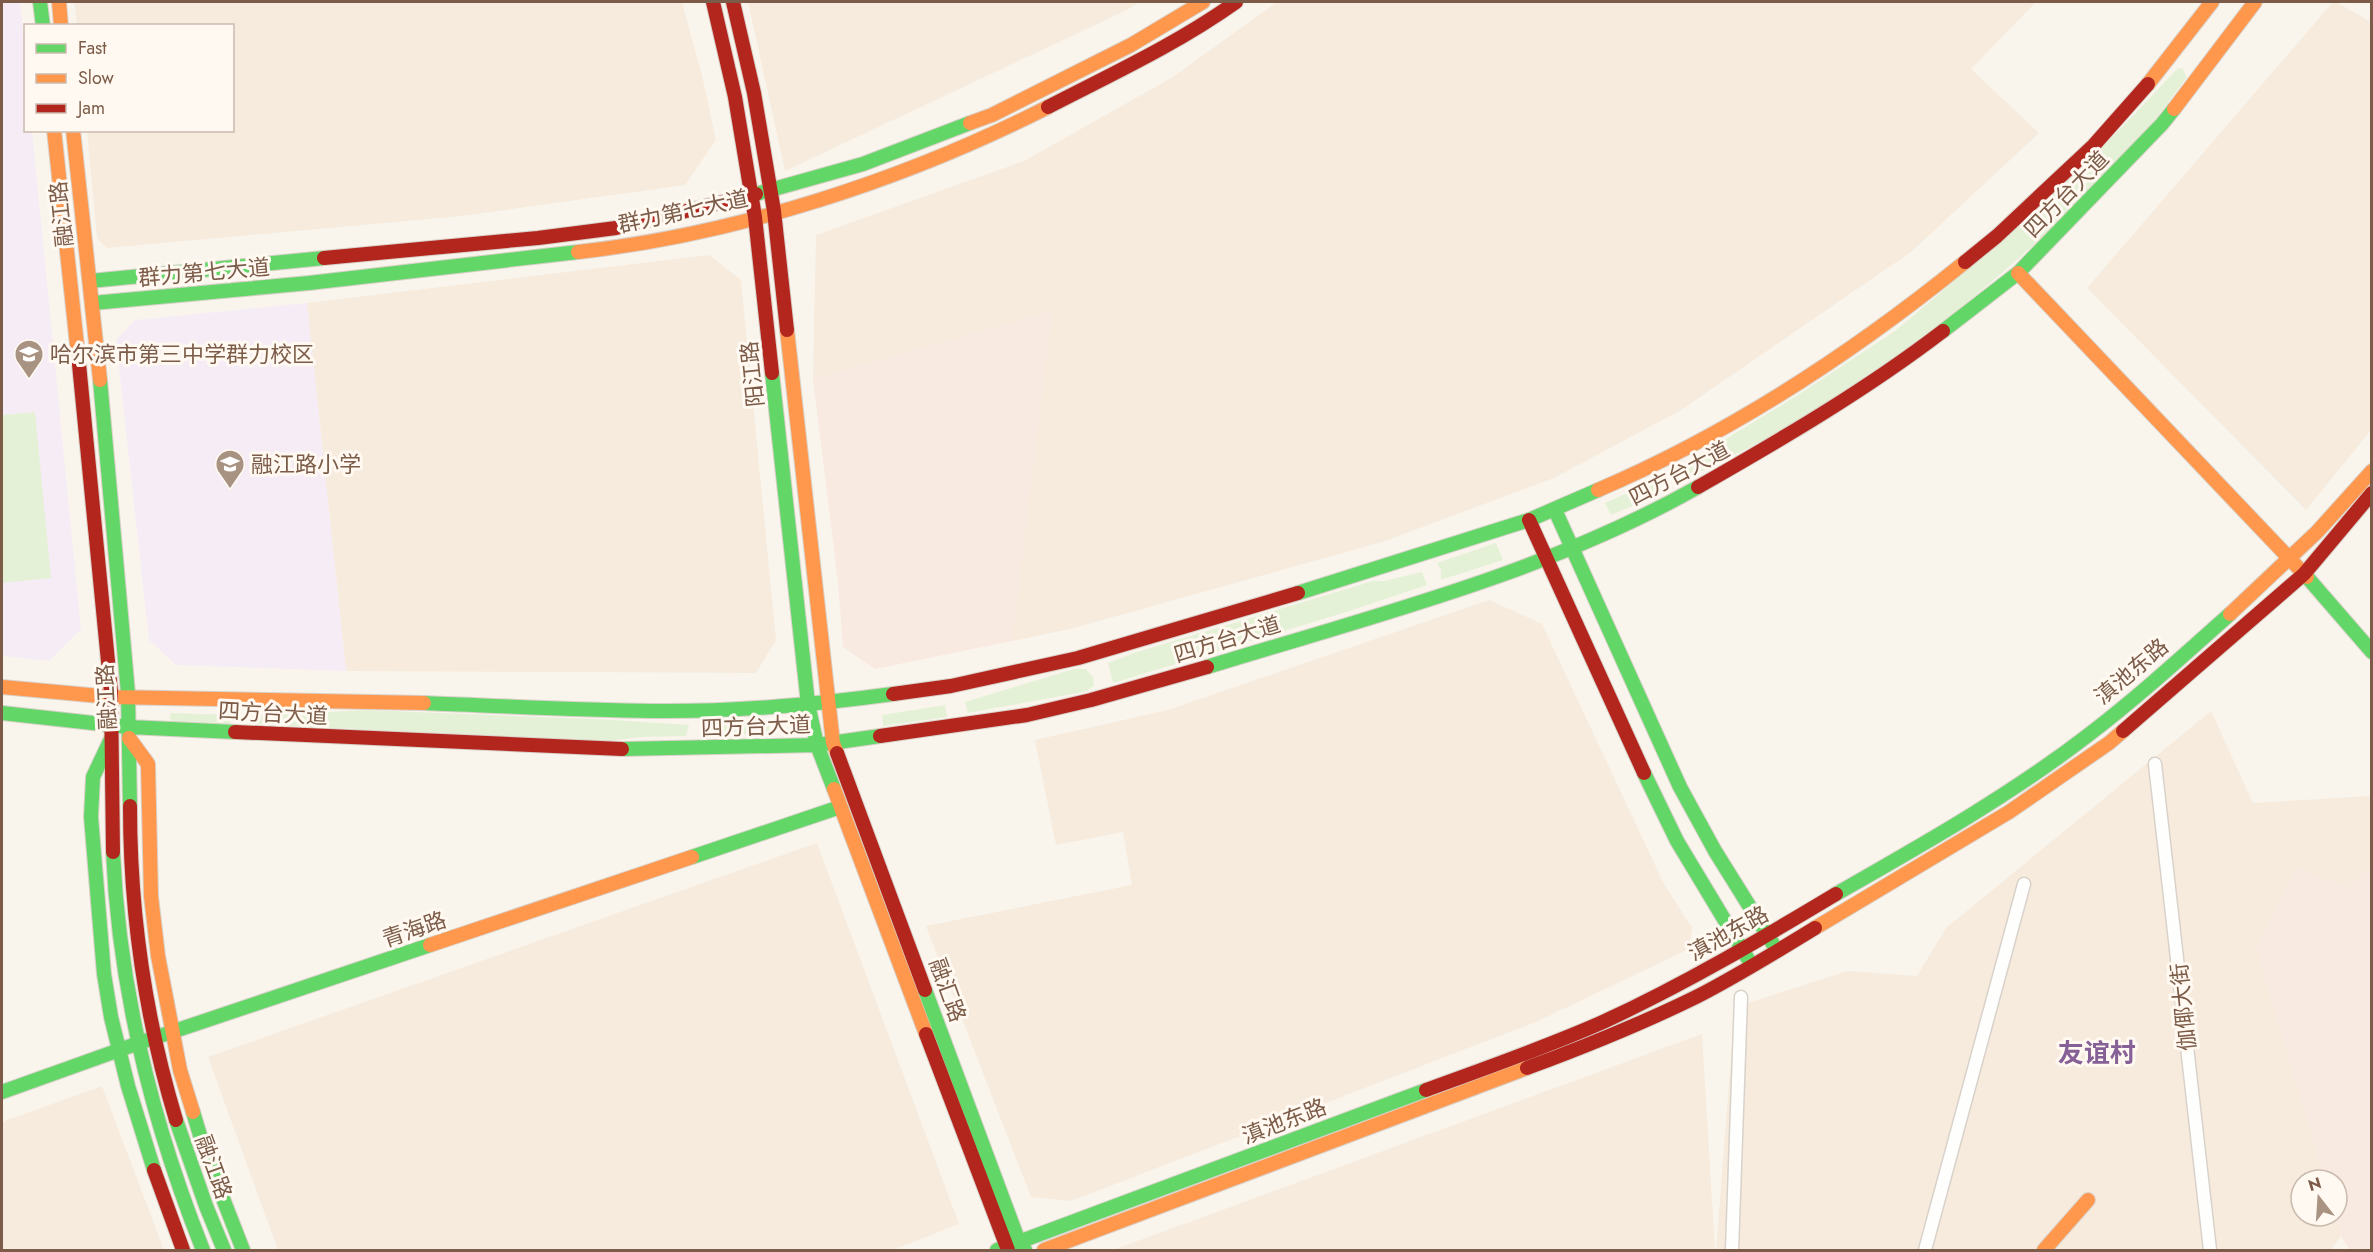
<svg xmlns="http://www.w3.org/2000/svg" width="2373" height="1252" font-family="Jost,'Noto Sans SC',sans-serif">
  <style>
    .residential { fill: #f6ebdd }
    .commercial { fill: #f9eae1 }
    .education { fill: #f6ecf5 }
    .green { fill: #e5f1d7 }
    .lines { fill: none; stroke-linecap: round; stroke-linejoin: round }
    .street-casing { stroke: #d9d2cb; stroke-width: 15 }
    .fast-casing { stroke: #d9d1c9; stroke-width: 16 }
    .slow-casing { stroke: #d9d1c9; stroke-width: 16 }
    .jam-casing { stroke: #d9d1c9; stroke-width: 16 }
    .street { stroke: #fefefc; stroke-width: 12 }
    .fast { stroke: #63d668; stroke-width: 14 }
    .slow { stroke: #ff974d; stroke-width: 14 }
    .jam { stroke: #b3261e; stroke-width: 14 }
    .labels { text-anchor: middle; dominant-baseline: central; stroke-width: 6; stroke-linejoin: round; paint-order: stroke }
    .street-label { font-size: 22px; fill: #7c5c49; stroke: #fff9f1 }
    .poi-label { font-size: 22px; fill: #7c5c49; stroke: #fff9f1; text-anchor: start }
    .quarter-label { font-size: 26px; font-weight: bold; fill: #866197; stroke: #fff9f1 }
  </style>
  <rect width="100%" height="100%" fill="#f9f5ed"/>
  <path class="residential" d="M74,2h608l21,78 13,60 -31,45 -223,31 -355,32 -10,-10 -10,-107 145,-1v-104l-155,-1z
    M748,2h391l-12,8 -342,161z
    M1277,2h759l-65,67 68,64 -128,119 -230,158 -127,68 -172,64 -312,87 -58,12 40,-330 -239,68 3,-144 208,-74 149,-84z
    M2333,2h3l35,20v408l-65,80 -219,-222z
    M709,255l32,25 35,360 -20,33 -410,-2 -39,-368z
    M1489,600l53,24 121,258 29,46 -3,21 -153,73 -465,179 -40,-4 -105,-271 206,-41 -9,-53 -67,13 -21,-105 133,-30z
    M2211,711l42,92 118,-7v69l-24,23 -91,60 69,232h-24v36h34l6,20 -10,14h-615l19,-243 113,-36 69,5 29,-48z
    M817,843l142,381 -66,26h-615l-70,-193z
    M1702,1034l13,216h-602z
    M102,1086l62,164h-162v-128z"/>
  <path class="commercial" d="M1052,311l-40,330 -137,28 -32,-22 -5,-64 -25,-204z
    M2371,865v385h-21l-9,-14 -6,-20 2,-36h-12l-69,-232 42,-80 49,20z"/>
  <path class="education" d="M2,2h18l6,58v70l6,1 49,498 -32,32 -47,-5z
    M307,303l39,368 -170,-6 -27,-25 -33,-300 19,-20z"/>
  <path class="green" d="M2182,68l5,9c-19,25 -38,52 -59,75 -97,104 -220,206 -343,276 -35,20 -70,37 -106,54l-6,-4v-7l125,-76 97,-64 113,-95 96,-90 73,-77z
    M35,412l16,166 -49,5v-168z
    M1656,480l7,13 -52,22 -6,-12z
    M1496,543l7,17 -62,20v-10l-4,-7z
    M1422,572l5,13 -84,28 -230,70 -5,-20 26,-10 239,-72h11z
    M1074,669h12l7,8 1,9 -10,6 -116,21 -3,-11z
    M945,705l2,12 -64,9 -1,-11z
    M365,710l248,10 76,5 -3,11 -42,1 -39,4 -353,-17 2,-8z
    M170,713l63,2 -3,10 -59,-2z
    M769,723l1,11 -61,1v-10z"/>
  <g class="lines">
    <g class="street-casing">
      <path id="street" d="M2155,764l55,486
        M1732,1250l9,-253
        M1925,1250l99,-366"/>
    </g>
    <g class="fast-casing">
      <path id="fast" d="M40,2l3,24
        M756,194l107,-30 107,-41
        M90,281l234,-23
        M93,303l216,-20 269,-31
        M1943,331l75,-58 144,-149 12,-15
        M772,373l36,331 9,41 17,44
        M100,380l28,313 2,113
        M1555,510l125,277 35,64 58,93
        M2307,577l65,75
        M1298,593l231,-73 69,-30
        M1207,667c166,-51 339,-94 491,-180
        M424,703c75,3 152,7 228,8 80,1 161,-6 241,-17
        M2,713l127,14 106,5
        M110,741l-17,36 -2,40 13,157 7,43 17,69 26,84
        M622,749l195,-4 63,-9
        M1644,773l33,68 71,118
        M113,852c6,138 39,270 90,398
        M692,857l148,-50
        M1836,894c86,-49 173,-98 251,-158 50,-38 96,-80 143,-122
        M925,990l94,252 6,8
        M2,1092l134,-48 294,-99
        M193,1112l13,43 37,95
        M176,1120l30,86 18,44
        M997,1250l429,-160"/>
    </g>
    <g class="slow-casing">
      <path id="slow" d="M59,2l2,24
        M2148,84l64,-82
        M2174,109l81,-107
        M970,123l22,-8 139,-70 72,-43
        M54,130l25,234
        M73,130l27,250
        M578,252c160,-18 326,-72 470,-145
        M2018,273l289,304
        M787,330l46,413 4,10
        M1598,490c133,-57 256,-138 367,-228
        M2230,614l87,-82 55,-61
        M2,687l109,10 313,6
        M129,738l19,26 3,132 7,60 22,114 13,42
        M834,789l92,245
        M1815,928l194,-116 100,-69 14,-12
        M430,945l262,-88
        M1044,1250l483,-182
        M2044,1250l44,-50"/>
    </g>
    <g class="jam-casing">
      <path id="jam" d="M713,2l22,95 20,120 17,156
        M733,2l21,91 20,118 13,119
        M1048,107c64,-33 129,-63 188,-105
        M324,258l214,-20 78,-10 140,-34
        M1965,262l32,-26 97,-91 54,-61
        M79,364l32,328 2,160
        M1698,487c84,-48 168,-97 245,-156
        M1529,520l115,253
        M893,694l58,-8 127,-28 220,-65
        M2123,731l181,-157 68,-81
        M235,732l387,17
        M880,736l147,-21 64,-15 116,-33
        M837,753l88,237
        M130,806c0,107 15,211 46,314
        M926,1034l82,216
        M1527,1068c57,-21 114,-44 169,-71 41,-21 80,-45 119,-69
        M1426,1090c60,-22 121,-43 179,-69 80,-37 156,-82 231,-127
        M154,1170l29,80"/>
    </g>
    <use href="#street" class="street"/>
    <use href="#fast" class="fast"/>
    <use href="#slow" class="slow"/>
    <use href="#jam" class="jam"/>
  </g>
  <defs>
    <g id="school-pin" transform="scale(1.5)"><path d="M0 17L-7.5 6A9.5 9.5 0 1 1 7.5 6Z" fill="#a89282" stroke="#fff9f1"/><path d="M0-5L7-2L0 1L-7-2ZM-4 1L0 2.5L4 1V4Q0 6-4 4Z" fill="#fff"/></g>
  </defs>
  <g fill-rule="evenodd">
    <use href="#school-pin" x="29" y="354"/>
    <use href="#school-pin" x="230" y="464"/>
  </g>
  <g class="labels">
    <g class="street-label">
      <text transform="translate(2066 194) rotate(-46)">四方台大道</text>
      <text transform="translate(683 211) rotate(-12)">群力第七大道</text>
      <text transform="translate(61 214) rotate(-96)">融江路</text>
      <text transform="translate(204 272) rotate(-5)">群力第七大道</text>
      <text transform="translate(752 374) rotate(-96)">阳江路</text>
      <text transform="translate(1679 473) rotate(-28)">四方台大道</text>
      <text transform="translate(1227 639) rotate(-17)">四方台大道</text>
      <text transform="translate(2131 671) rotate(-40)">滇池东路</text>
      <text transform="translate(106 697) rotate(-93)">融江路</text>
      <text transform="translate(273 713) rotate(3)">四方台大道</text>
      <text transform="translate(756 726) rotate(-2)">四方台大道</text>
      <text transform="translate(414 929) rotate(-19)">青海路</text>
      <text transform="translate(1728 933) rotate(-29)">滇池东路</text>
      <text transform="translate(948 990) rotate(70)">融汇路</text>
      <text transform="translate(2183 1007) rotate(-96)">伽倻大街</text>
      <text transform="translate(1284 1121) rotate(-21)">滇池东路</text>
      <text transform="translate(214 1167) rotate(70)">融江路</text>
    </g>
    <g class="poi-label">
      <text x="50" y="354">哈尔滨市第三中学群力校区</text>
      <text x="251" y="464">融江路小学</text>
    </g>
    <g class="quarter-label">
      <text x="2097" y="1053">友谊村</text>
    </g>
  </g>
  <rect width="2373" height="1252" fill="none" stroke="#7c5c49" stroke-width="6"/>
  <rect x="24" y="24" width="210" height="108" fill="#fff9f1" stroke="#cbbaae" stroke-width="1.5"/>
  <rect x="36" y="44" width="30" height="9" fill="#63d668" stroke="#cbbaae" stroke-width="1.5"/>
  <text x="78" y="54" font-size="18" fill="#7c5c49">Fast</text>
  <rect x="36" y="74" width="30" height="9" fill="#ff974d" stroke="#cbbaae" stroke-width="1.5"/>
  <text x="78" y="84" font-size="18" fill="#7c5c49">Slow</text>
  <rect x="36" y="104" width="30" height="9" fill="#b3261e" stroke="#cbbaae" stroke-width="1.5"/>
  <text x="78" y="114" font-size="18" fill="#7c5c49">Jam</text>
  <g transform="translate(2319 1198) rotate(343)"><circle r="28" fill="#fff9f1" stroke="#cbbaae" stroke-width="1.5"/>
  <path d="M0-4.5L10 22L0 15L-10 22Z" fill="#a89282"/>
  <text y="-9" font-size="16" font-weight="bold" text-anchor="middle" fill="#7c5c49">N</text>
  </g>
</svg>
